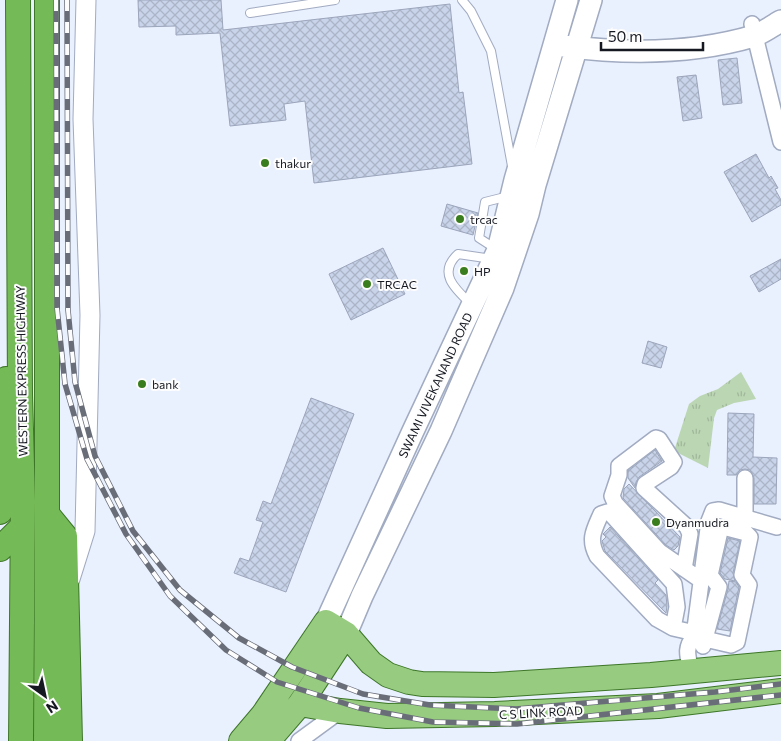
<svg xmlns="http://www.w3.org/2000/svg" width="781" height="741" font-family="Commissioner,sans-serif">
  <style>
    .park { fill: url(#park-tufts) }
    .building { fill: url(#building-cross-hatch); stroke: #9ba5bb }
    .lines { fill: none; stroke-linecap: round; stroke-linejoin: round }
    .service-casing { stroke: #a1abc1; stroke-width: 10 }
    .minor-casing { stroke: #a1abc1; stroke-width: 18 }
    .tertiary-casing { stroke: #a1abc1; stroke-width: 21 }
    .secondary-casing { stroke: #a1abc1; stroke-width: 24 }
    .primary-casing { stroke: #3d7628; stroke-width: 26 }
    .trunk-casing { stroke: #3d7628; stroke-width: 26 }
    .service { stroke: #fff; stroke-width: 8 }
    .minor { stroke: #fff; stroke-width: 15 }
    .tertiary { stroke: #fff; stroke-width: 19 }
    .secondary { stroke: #fff; stroke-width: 21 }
    .primary { stroke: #97cb80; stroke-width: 24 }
    .trunk { stroke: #74ba56; stroke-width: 24 }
    .rail-casing { stroke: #696d78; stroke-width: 5.5 }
    .rail { stroke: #fdfdfd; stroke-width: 4; stroke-dasharray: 11; stroke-linecap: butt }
    .poi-dot { fill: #3a7d1e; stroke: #fdfdfd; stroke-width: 2 }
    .labels { text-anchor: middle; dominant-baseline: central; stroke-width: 4; stroke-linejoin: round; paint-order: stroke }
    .poi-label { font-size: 12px; fill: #151820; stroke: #fdfdfd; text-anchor: start }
    .street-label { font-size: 12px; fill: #151820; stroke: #fdfdfd }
  </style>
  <defs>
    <pattern id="park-tufts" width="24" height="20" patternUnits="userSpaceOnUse" patternTransform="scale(1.25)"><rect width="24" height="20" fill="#bbd6b3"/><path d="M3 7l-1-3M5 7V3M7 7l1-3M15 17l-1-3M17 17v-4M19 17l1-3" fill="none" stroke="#a0b79a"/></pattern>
    <pattern id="building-cross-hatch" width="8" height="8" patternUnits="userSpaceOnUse" patternTransform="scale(1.25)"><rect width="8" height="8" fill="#c9d4ea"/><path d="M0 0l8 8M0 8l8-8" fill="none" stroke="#acb5c8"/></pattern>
  </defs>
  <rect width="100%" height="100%" fill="#e9f0fe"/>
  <path class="park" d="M741,372l15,27 -22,4 -17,7 -3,8 -6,50 -34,-17 15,-47 11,-8 18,-7z"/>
  <path class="building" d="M138,0h83l2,30 227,-26 9,89 4,-1 9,72 -158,19 -9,-82 -21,3 2,16 -56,6 -10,-93 -44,2v-9l-37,1z
    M737,58l5,45 -19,2 -5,-45z
    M696,75l6,43 -19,3 -6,-44z
    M756,154l13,24 2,-2 7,12 -3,1 6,11v5l-29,17 -28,-50z
    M447,204l31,9 -5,22 -32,-9z
    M383,248l22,46 -54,26 -22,-46z
    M781,259v20l-22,13 -9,-16z
    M648,341l19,6 -6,21 -19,-5z
    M311,398l43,16 -68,178 -52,-19 6,-15 9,3 14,-39 -7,-2 7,-19 8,3z
    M728,413l26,1 -1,43 24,1 -1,46h-22v-26l-4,-8 -5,-1 -5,1 -4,5h-9z
    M655,450l7,11 -23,16 -3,5 -1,6 -7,-10v-7z
    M629,484l51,53 -2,9 -4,4 -8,-5 -43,-47 1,-9z
    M610,527l48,53 -3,3 11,12 1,11 -1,7 -61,-62 -3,-10 4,-4 -3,-3z
    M728,538l12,3 -7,32 2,8 -10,-2 -5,-6z
    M729,581l7,1 3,5 -9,44 -13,-2 11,-40z"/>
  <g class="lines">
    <g class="service-casing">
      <path id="service" d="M462,0l9,11 20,40 21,115
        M250,13l85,-13
        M496,249l-17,-11 6,-36 24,-6
        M471,304c-16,-15 -34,-31 -13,-50l34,5"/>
    </g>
    <g class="minor-casing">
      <path id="minor" d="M752,24l29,118
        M745,518v-40
        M684,569l6,-35 -3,-7 -43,-39 1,-4 26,-17 3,-5 -15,-23 -3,-1 -37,28v9l-7,21 3,7 45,49 42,29
        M673,628l4,-21 -3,-23 -64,-71 -3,-1 -6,2c-7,16 -13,25 -4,42l60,63 16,9 22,5
        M703,646l16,-59 -9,-12 10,-44 3,-4 23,6 4,4 -8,38 7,10 -12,57 -6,3 -26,-6
        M691,671c-3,-15 -7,-22 3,-35l15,-115 4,-10 6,-1 58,17
        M299,741l41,-30"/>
    </g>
    <g class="tertiary-casing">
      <path id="tertiary" d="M70,579l15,-48 5,-216 -7,-196 3,-119"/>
    </g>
    <g class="secondary-casing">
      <path id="secondary" d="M564,46c62,8 129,8 190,-10 9,-3 18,-10 27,-15
        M326,622l87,-191 85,-181 17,-70 52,-180
        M346,634l16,-38 79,-165 62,-143 25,-74 7,-29 56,-185"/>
    </g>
    <g class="primary-casing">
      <path id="primary" d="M300,704l40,7 47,5 108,-2 163,-8 123,-15
        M241,741l22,-26 63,-93 20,12 25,29 17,12 21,7 13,2 72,1 157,-10 130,-12
        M268,741l32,-37 46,-70"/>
    </g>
    <g class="trunk-casing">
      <path id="trunk" d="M18,0l2,393 3,108 -2,240
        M0,512l6,-133
        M47,514l18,22 5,205
        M0,549l22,-22
        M46,741l1,-186v-555"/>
    </g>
    <use href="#service" class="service"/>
    <use href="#minor" class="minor"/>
    <use href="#tertiary" class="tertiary"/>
    <use href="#secondary" class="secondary"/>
    <use href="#primary" class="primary"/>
    <use href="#trunk" class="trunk"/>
    <g class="rail-casing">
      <path id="rail" d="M56,0l1,308 8,76 22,75 39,75 44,62 56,54 51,32 82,26 74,14 84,2 264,-29
        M67,0l1,310 7,72 20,74 38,75 47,59 59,48 53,29 71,27 67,11 86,4 199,-17 66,-8"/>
    </g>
    <use href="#rail" class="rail"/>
  </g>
  <g class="poi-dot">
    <circle cx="265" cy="163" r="5"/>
    <circle cx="460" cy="219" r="5"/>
    <circle cx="464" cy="271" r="5"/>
    <circle cx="367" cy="284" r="5"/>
    <circle cx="142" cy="384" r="5"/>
    <circle cx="656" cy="522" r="5"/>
  </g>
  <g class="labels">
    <g class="poi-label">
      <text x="275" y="163">thakur</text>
      <text x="470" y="219">trcac</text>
      <text x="474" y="271">HP</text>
      <text x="377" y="284">TRCAC</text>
      <text x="152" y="384">bank</text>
      <text x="666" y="522">Dyanmudra</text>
    </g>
    <g class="street-label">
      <text transform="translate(21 371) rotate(-91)">WESTERN EXPRESS HIGHWAY</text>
      <text transform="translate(435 385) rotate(-65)">SWAMI VIVEKANAND ROAD</text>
      <text transform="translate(541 712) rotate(-3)">C S LINK ROAD</text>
    </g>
  </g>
  <g transform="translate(45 696) rotate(147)" stroke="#fdfdfd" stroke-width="4" paint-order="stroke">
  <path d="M0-4L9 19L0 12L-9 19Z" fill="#151820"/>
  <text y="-8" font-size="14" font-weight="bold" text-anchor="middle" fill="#151820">N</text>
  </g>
  <path d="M601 42v8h102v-8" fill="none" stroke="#151820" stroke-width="2.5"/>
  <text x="608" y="42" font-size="15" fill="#151820" stroke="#fdfdfd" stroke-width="4" paint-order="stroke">50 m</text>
</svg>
